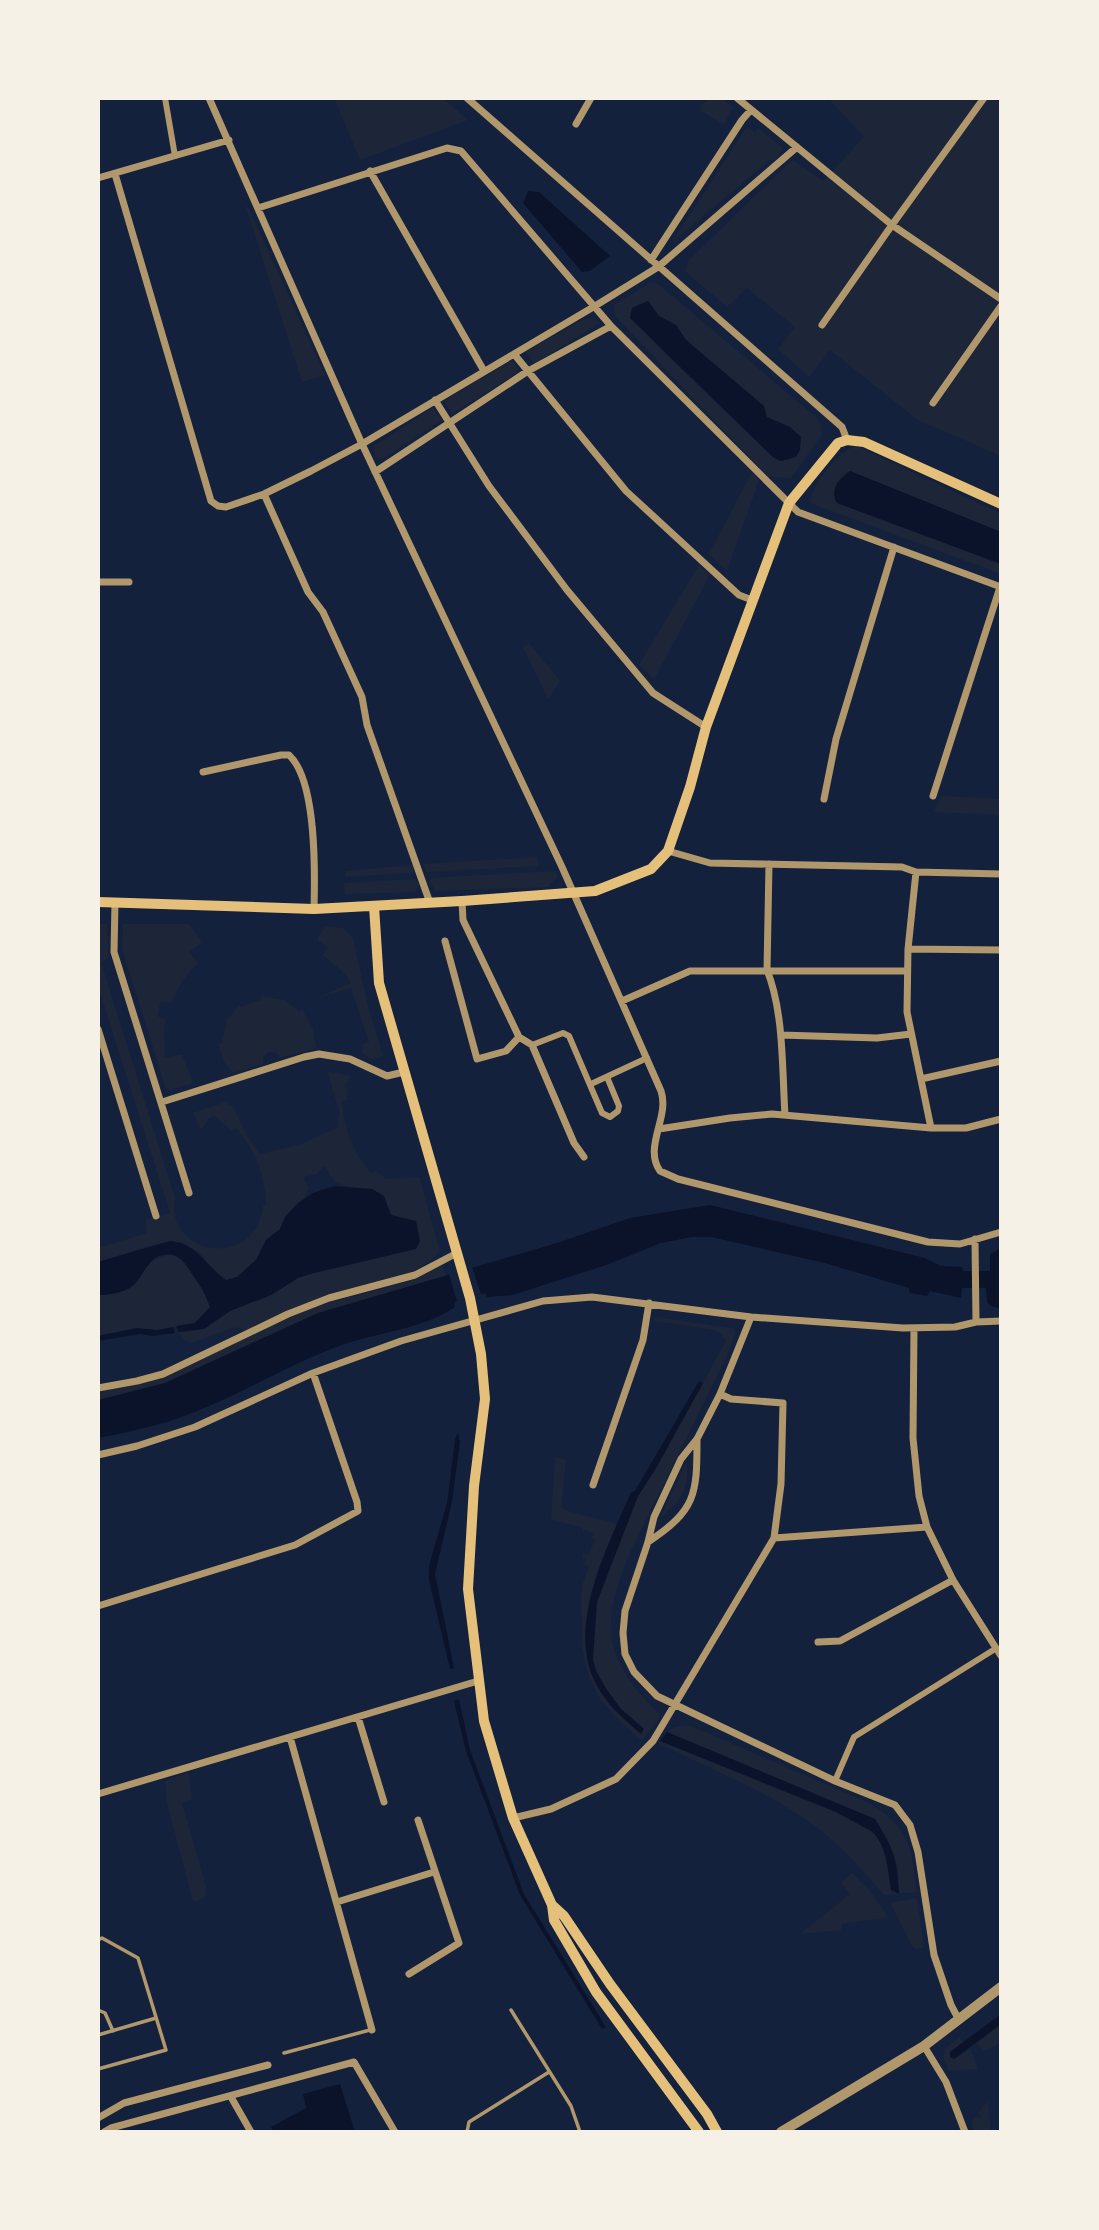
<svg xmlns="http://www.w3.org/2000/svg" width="1099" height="2230" font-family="Quicksand,sans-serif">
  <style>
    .green { fill: #1d2539; fill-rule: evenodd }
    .water { fill: #0b132b }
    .pier { fill: #14213d }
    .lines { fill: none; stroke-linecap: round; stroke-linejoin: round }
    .service { stroke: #b1986c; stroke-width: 3.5 }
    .pedestrian { stroke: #b1986c; stroke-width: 6 }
    .minor { stroke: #b1986c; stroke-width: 7 }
    .tertiary { stroke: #b1986c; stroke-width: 10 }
    .secondary { stroke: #e5c07b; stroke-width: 10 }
  </style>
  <rect width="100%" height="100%" fill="#14213d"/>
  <path class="green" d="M334,98h109l25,22 -108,40z
    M710,98h11l12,9 -9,18 -23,-14v-6z
    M828,98h165l8,5v353l-83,-36 -88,-70 -21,27 -31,-28 17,-22 -48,-39 -20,19 -42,-36 4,-11 103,-100 31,21 41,-44z
    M747,127l8,5 3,-4 25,20 -7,12h-6l-98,82z
    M246,207h2l77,168 -23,7z
    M650,283l8,1 159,134 5,9 -1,9 -30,42 -23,-1 -153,-161 -1,-11zM648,301l11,15 17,9 10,15 81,77 23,10 11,10 -12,23 -15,-2 -118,-113 -24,-37z
    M589,318l12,4 -67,42 -8,-12 52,-30z
    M512,360l6,9 -1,4 -65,41 -8,-13z
    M433,408l9,12 -58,38 -5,1 -4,-2 -1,-11z
    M857,446l144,68v18l-151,-61 -15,16 2,16 164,61v10l-191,-71c1,-17 30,-55 47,-57z
    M752,472l7,8 -32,91 -18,-17z
    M699,565l11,10 -56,104 -15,-14z
    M529,643l31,38 -12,18 -25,-52z
    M946,796l55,3v16l-67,-3 7,-15z
    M537,857l1,9 -112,6 -3,-8z
    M413,865l1,4 -2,4 -67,4v-6z
    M555,871l3,5 -10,11 -112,4 -7,-9 2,-4z
    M415,879l4,5 -4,8 -70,2 -1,-11z
    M98,924h9l2,34 -8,4 74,236c-11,57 80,74 88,8h3c-1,-31 -10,-55 -30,-78l-4,3 -18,-15 -5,2 -8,12 -8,-17 35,-12 1,5 3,-2 15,32 13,18 42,-10 36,-17 1,-17 -12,-39 23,5 -5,10 3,2 -1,12 -5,1c2,29 11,51 30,73l3,-3 12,8 32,-2 21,74c-26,30 -73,32 -109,44 -28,9 -56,24 -84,36l-12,-4 -43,16 -7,-2 -6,-9 25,-3 26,-18 41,-16 27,-17 12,-4 106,-26 -19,-30 -8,-6 -5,-16c-21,-11 -50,-3 -57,-28l-4,-1 -6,7 -12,2 -1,4 5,7 -5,11 -19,19 -5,12 -14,11 -10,20 -19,17 -11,3 -16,-12 -8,-13 -20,-13 -27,2 -57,18v-14l49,-15 -2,-13 25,-7 -72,-227z
    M123,924h66l13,18 -13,10 9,11 -16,18 -11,22 -10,-2 -4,15 9,3 -2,10 1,29 17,-4 10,26 -1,4 -21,6 -4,-1 -44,-140z
    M325,926l19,2 9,10 15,68 15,50 -12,3 -8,-5v-10l6,-2 -18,-54 -34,10 34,-15 -7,-10 -21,-18 5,-8 -11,-7z
    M261,996l23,4 16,12 2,-3 11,20 3,19 -36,10 -4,-5 -7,-1 -6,5v7l-30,9 -9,-11 -6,-18 4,-1 5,-23 12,-15 2,2 19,-7z
    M168,1255c2,0 10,1 12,1 9,5 27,40 30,51l-11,13 -13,6 -29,4 -20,-2 -39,8v-41h12l45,-36z
    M442,1265l4,11 -128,37 -153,70 -67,17v-9c82,-9 138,-55 213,-82 42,-16 92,-20 131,-44z
    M656,1317l75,11 4,2v4l-10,26 -97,197c-29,74 -23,101 31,157l1,4 -18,22c-42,-34 -61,-59 -60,-115 0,-12 -2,-26 0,-38 1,-5 5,-14 7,-20l-5,-2 2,-6 -3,-2v-4l5,2 7,-15 -3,-2 2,-4 -9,-5 -2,4v-5l-32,-9 4,-62 11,3 -5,46 6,5 51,13c-24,59 -53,135 -2,188 7,7 19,12 28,16l-23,-19 -14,-19 -11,-19 -3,-12 4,-57 41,-106 17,-26 71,-129 -5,-8 -6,-3 -61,-9z
    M687,1460c2,29 -5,41 -27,58z
    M689,1725l180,78c42,26 42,44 48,89l-33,3c-21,-25 -43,-49 -69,-69 -47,-35 -105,-57 -157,-83l2,-2 176,71 35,19c16,13 17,40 20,59l8,3 -1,-25 -24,-49 -207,-87 8,-5z
    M189,1772l3,28 -10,3 24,83 -1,12 -12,4 -26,-99 -2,-22z
    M852,1873l18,18 18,26 -46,7 -1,6 -41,4 50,-40 -9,-11z
    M917,1898l7,50 -8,1 -4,-3 -21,-42 3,-2z
    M1001,2024v19l-16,8 -9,-7z
    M959,2038l4,4 -13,10 5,7 15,-11 8,21 -29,2c-9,-21 -7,-20 10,-33z
    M988,2101l3,31h-17l-2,-12 4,-4 4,2 1,-2 -3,-3z"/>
  <path class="water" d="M528,191l11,1 71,64 -20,15 -8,1 -59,-69z
    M648,301l11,15 17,9 10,15 78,66 3,11 23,10 11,10 -1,13 -4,7 -15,4 -7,-3 -144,-140 2,-10z
    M850,471l151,61v32l-164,-61c-8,-14 2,-24 13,-32z
    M334,1186l38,3 12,7 7,19 25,6 4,20 -4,8 -106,25 -12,4 -27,17 -41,16 -26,18 -25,3 -3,-6 19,-3 15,-16c-4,-12 -9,-20 -16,-30 -9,-14 -18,-30 -38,-19 -11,6 -15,23 -26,30 -9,5 -22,7 -32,7v-33l72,-21c27,2 36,25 56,39l11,-3 19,-17 10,-20 14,-11 5,-12 13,-14 15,-10z
    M710,1205l215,53 16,8 21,1 1,4h27v-17l11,-6v61l-10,-3 -4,-4 -1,-14h-24l-1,10 -31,-7 -3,5 -17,-3 -1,-5 -84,-25 -114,-26h-19l-31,6 -52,21 -96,31 -26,2 -2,-4 -28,8 -3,1 1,5c-34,23 -78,25 -116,39 -51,19 -97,48 -147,67 -30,12 -62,19 -94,25v-38l67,-17 153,-70 239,-70 73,-25z
    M173,1327l2,6 -23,3 -12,-2 -42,7v-5l39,-8 20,2z
    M699,1381l4,2 -48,87 -17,26 -41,106 -4,57 3,12 11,19 14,19 23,20 -3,5c-15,-13 -30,-26 -41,-43 -38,-58 7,-143 31,-199l4,-1z
    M458,1432l2,10 -8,60 -17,72 19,94 -4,1 -21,-89v-14l18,-63 8,-63z
    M459,1699l11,51 54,144 82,133 -4,2 -82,-134 -54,-144 -12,-50z
    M667,1732l208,87c19,31 22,38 24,75l-8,-4c-3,-19 -4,-46 -20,-59l-35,-19 -176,-71z
    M1001,2014v10l-47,35 -4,-2v-5z
    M340,2084l15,48h-81l-3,-5 35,-19 -3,-14z"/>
  <path class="pier" d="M474,1263l1,3 -3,1 9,27 -24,7 -9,-30z"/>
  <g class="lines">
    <path class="service" d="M98,1940l4,-2 36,20 28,92 -68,19
      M98,2010l7,3 8,18
      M511,2010l60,96 9,26
      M98,2035l58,-17
      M284,2053l86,-23
      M467,2132l2,-10 80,-50"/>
    <path class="pedestrian" d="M165,98l10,58
      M532,1045l31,-12 6,3 33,77 8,4 8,-6 1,-5 -12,-29
      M591,1084l56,-26
      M835,1781l19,-44 141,-88"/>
    <path class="minor" d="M209,98l153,346 200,423 99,224c9,26 -18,56 -1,80l18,8 250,63 32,2 41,-12
      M467,98l375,329 5,13
      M737,98l155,127 109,74
      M576,124l15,-26
      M370,171l114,200
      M115,174l96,327 7,5 8,1 38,-13 47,-23 51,-27 233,-138 63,-39 139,-120
      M98,178l131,-38
      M258,208l189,-60 14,3 150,175 187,186 203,75
      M651,260l91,-140 8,-9
      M822,325l70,-100 92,-127
      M514,354l112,137 113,104 13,5
      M435,400l54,86 78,104 86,103 53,34
      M933,403l68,-97
      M375,472l153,-101 83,-45
      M264,494l44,98 15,20 39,85 5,28 63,178
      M98,582h31
      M203,772l78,-17h8c28,26 26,118 25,154
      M933,796l67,-209
      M824,799l12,-60 58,-192
      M668,851l42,12 192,4 14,5 85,2
      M769,864l-2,106c17,42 15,99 18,145
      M916,872l-8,77 -1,63 24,116
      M462,901l1,19 56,117
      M115,903l-1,49 75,241
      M445,941l32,118 29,-8 13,-14
      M908,949l93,1
      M622,1001l68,-30h217
      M98,1029l58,187
      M781,1035l96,3 34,-4
      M519,1037l13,8 42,98 10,14
      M921,1079l80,-18
      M162,1102l142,-45 15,-3 31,5 37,17 17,-4
      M659,1129l71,-11 42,-4 159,14h35l35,-9
      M975,1239l1,83
      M751,1317l-31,77 -23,45 -16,20 -27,58 -6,25 -23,69 -2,22 2,21 9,18 23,24 178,85 60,24 15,20 8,27 16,103 17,50 8,15
      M914,1328l-1,110 6,58 8,31 26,53 48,76
      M98,1388l39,-7 26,-7 125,-60 41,-16 86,-23 42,-22
      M98,1455l39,-9 58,-19 118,-54 88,-32 142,-40 49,-4 159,20 152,11 52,-1 21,-5 25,-1
      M593,1485l50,-145 6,-37
      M774,1538l153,-11
      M648,1542c48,-32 49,-47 49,-102
      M98,1606l197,-61 63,-34 -1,-9 -44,-129
      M818,1642l22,-1 113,-61
      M358,1717l26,85
      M290,1737l82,293
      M98,1794l380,-113
      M513,1818l38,-9 65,-30 37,-38 121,-203 7,-54 2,-81 -52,-4 -11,-5
      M337,1902l97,-30
      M409,1974l50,-31 -41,-123
      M924,2046l22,36 19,50
      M231,2097l20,35
      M98,2118l26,-15 144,-38
      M104,2132l7,-4 243,-66 41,70"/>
    <path class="tertiary" d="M781,2132l143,-86 77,-59"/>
    <path class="secondary" d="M98,902l216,7 148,-8 133,-10 56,-22 17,-18 22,-64 16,-60 83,-224 49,-60 9,-3 17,2 137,62
      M374,906l5,77 91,315 11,56 4,45 -11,87 -6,103 16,132 29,97 39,87 2,15 42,72 103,140
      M552,1905l12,11 46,68 97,130 10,18"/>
  </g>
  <rect width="1099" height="2230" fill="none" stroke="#f6f1e7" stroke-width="200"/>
</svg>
